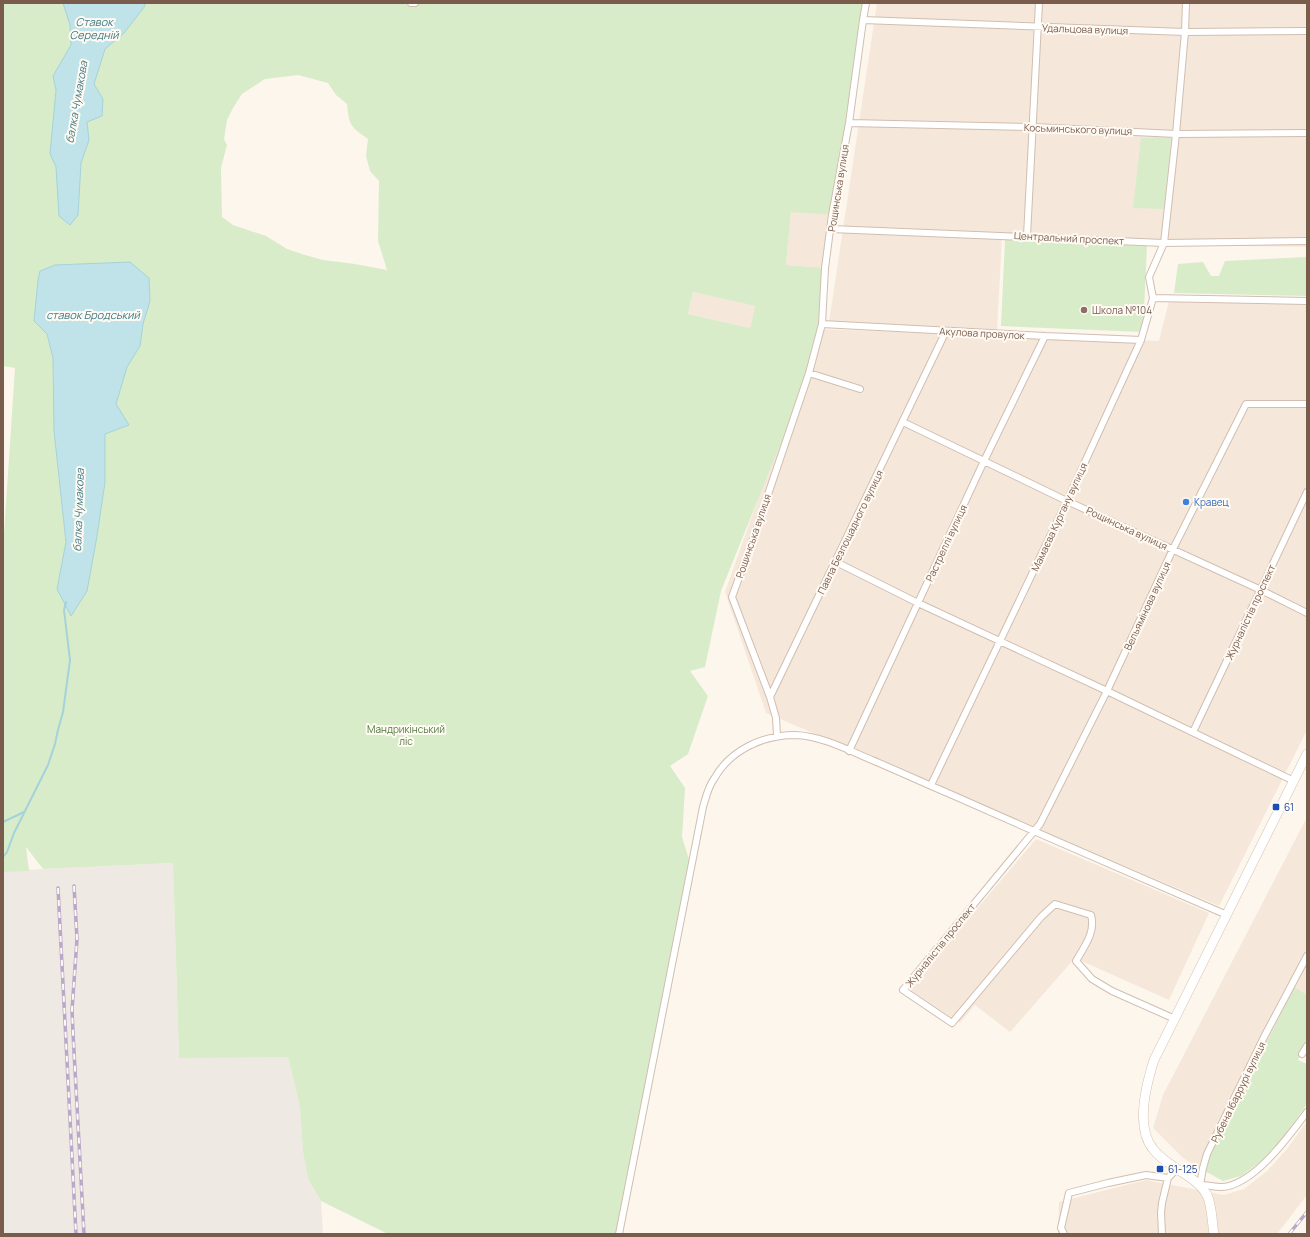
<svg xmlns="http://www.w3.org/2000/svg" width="1310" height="1237" font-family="Manrope,sans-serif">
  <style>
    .residential { fill: #f5e8da }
    .industrial { fill: #efe9e4 }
    .green { fill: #d8ecc9; fill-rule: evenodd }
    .water { fill: #bfe3e8; stroke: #a5d3da }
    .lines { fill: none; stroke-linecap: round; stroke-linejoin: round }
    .stream { stroke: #a5d3da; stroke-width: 2 }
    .minor-casing { stroke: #d1beb0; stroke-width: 8 }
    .secondary-casing { stroke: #d6c0b0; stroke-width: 10 }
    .minor { stroke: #fff; stroke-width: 6 }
    .secondary { stroke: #fff; stroke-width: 9 }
    .rail-casing { stroke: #b9a8c9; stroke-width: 3.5 }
    .rail { stroke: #fffaf3; stroke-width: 2; stroke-dasharray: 6; stroke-linecap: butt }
    .education-dot { fill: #8d6e63; stroke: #fffaf3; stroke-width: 1.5 }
    .shop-dot { fill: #3f7fe0; stroke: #fffaf3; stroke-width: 1.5 }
    .transit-dot { fill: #1a4fb4; stroke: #fffaf3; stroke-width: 1.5 }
    .labels { text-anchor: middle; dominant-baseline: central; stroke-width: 4; stroke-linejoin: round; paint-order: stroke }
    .street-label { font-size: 10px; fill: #7a5c4d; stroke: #fffaf3 }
    .education-label { font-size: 10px; fill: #785e54; stroke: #fffaf3; text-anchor: start }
    .shop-label { font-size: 10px; fill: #366cbe; stroke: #fffaf3; text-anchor: start }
    .park-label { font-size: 10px; fill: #537a41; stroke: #fffaf3 }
    .transit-label { font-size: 10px; fill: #164399; stroke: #fffaf3; text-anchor: start }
    .water-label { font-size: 11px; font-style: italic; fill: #437c86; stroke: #fffaf3 }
  </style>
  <rect width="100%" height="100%" fill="#fdf6ec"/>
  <path class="residential" d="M877,3h430v244l-125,-2 -180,-7 -5,92 -168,-8z
    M791,211l41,4 -7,53 -39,-3z
    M693,292l62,14 -5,22 -62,-14z
    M1169,301l138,2v427l-88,176 -453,-193 -41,-121 93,-263 341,12z
    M1307,817v178l-14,-7 -90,182 -20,-12 -30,-30 10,-33z
    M1036,839l173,74 -40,87 -94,-42 -65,74 -35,-27 -15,18 -51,-34z
    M1307,1121v74l-30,39h-219l1,-32 87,-22 78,15 20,-6 23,-18 20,-22z"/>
  <path class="industrial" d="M173,863l6,194h109l12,50 3,45 5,27 13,22 2,33h-320v-363z"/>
  <path class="green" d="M3,3h863l-34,212 -41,-3 -5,53 39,3 -1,35 -15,70 -88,218 -16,76 -15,4 18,25 -20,58 -18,12 15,22 -3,49 9,29 -72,368h-231l-67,-33 -13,-22 -5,-27 -3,-45 -12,-50 -109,1 -6,-195 -130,6 -17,-22 3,24 -26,1v-323l12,-181 -12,-2zM298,75l30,8 8,12 11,9c2,20 3,23 21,35l-2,17 4,15 9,10 -1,60 9,29 -32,-6 -32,-4 -18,-5 -18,-6 -21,-13 -33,-11 -11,-8 -1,-49 6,-23 -3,-6 3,-19 6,-12 9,-14 23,-15 17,-2zM693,292l62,14 -5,22 -62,-14z
    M1169,137l2,2 -7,70 -31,-1 8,-70z
    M1005,240l142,6 -4,86 -142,-6z
    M1307,257v39l-133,-3 4,-29 25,-2 8,14h8l6,-15z
    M1294,987l13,8v46l-9,19 9,4v40l-26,36 -20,21 -20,15 -18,5 -20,-11z"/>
  <path class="water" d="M63,3h82v3l-21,27 -19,16 -11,35 9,15 -1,17 -15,6 2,18 -8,23 -3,52 -8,10 -11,-9 -3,-49 -6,-13 6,-64 -3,-14 18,-31 -1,-20z
    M130,262l19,16 1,23 -7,23 -3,22 -13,21 -11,37 13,21 -24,9v48l-8,54 -10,55 -16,25 -14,-27 9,-47 -12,-111 -1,-73 -6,-24 -13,-13 4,-41 2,-9 15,-6z"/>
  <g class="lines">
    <path class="stream" d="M3,822l21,-10
      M3,857l4,-5 7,-19 34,-68 7,-21 3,-14 5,-18 7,-52 -6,-50 2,-8"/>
    <g class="minor-casing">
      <path id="minor" d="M411,3h4
        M863,20l322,12 122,-1
        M849,123l184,4 143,7 131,-1
        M831,229l333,14 143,-2
        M1027,236l12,-233
        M1153,298l154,3
        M822,324l223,12 96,4
        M809,373l51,16
        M903,422l164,79 194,89 46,23
        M836,562l82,41 189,88 187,90
        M770,697l-38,-100 24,-67 53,-157 13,-49 3,-56 7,-53 17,-92 14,-103 3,-17
        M1193,732l114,-240
        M777,736l-1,-18 -6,-21 176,-366
        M849,751l135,-290 61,-125
        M931,785l136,-284 74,-161 12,-42 -4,-21 15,-34 12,-109 9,-102 1,-29
        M1307,956l-43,81 -57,117 -4,14 -3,17c7,0 15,2 22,2 32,-2 67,-51 85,-75
        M1175,1019l-63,-28 -20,-12 -16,-18c8,-14 20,-29 15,-46l-36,-11 -14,13 -89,106 -49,-33 137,-166 67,-133 66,-142 73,-145h61
        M1302,1054l5,-8
        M619,1234l84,-427c3,-10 5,-20 11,-28 16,-29 49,-44 81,-44 27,1 53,15 77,25 26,11 52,23 78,34 92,41 185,81 277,121
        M1064,1234l-3,-6 8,-35 39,-10 38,-8 22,3
        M1162,1234l-1,-21 1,-10 6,-25 9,-9"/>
    </g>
    <g class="secondary-casing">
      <path id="secondary" d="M1214,1234c-2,-11 -2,-29 -7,-39 -7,-13 -21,-20 -33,-28 -7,-5 -15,-10 -21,-18 -18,-22 -7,-64 1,-89l153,-306"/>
    </g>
    <use href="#minor" class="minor"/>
    <use href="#secondary" class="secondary"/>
    <g class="rail-casing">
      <path id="rail" d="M74,886l3,53 -5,71 1,23 11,201
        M58,888l18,346
        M1289,1234l18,-22"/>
    </g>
    <use href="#rail" class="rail"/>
  </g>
  <circle class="education-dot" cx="1084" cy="310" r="4"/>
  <circle class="shop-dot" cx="1186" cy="502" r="4"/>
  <g class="transit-dot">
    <rect x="1272" y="803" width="8" height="8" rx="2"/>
    <rect x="1156" y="1165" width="8" height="8" rx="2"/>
  </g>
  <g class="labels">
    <g class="street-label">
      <text transform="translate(1085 29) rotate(2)">Удальцова вулиця</text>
      <text transform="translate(1078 129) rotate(2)">Косьминського вулиця</text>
      <text transform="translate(838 188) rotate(-81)">Рощинська вулиця</text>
      <text transform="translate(1069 238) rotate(3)">Центральний проспект</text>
      <text transform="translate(982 333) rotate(3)">Акулова провулок</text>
      <text transform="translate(1059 517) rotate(-65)">Мамаєва Кургану вулиця</text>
      <text transform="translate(1127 528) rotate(25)">Рощинська вулиця</text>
      <text transform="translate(850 532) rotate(-64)">Павла Безпощадного вулиця</text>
      <text transform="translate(753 536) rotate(-71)">Рощинська вулиця</text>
      <text transform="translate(946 543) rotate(-65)">Растреллі вулиця</text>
      <text transform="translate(1147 606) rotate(-65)">Вельямінова вулиця</text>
      <text transform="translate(1250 612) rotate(-65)">Журналістів проспект</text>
      <text transform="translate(940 945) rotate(-51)">Журналістів проспект</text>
      <text transform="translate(1238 1092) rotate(-64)">Рубена Ібаррурі вулиця</text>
    </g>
    <g class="education-label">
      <text x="1092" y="310">Школа №104</text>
    </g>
    <g class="shop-label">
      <text x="1194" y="502">Кравец</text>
    </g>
    <g class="park-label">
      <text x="406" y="729">Мандрикінський<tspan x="406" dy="12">ліс</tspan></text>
    </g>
    <g class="transit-label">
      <text x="1284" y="807">61</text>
      <text x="1168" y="1169">61-125</text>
    </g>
    <g class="water-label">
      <text x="94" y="21">Ставок<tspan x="94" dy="13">Середній</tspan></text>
      <text transform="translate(76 102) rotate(-80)">балка Чумакова</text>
      <text x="93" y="314">ставок Бродський</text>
      <text transform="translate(78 510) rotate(-88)">балка Чумакова</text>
    </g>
  </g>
  <rect width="1310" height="1237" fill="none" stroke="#7a5c4d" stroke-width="8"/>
</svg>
